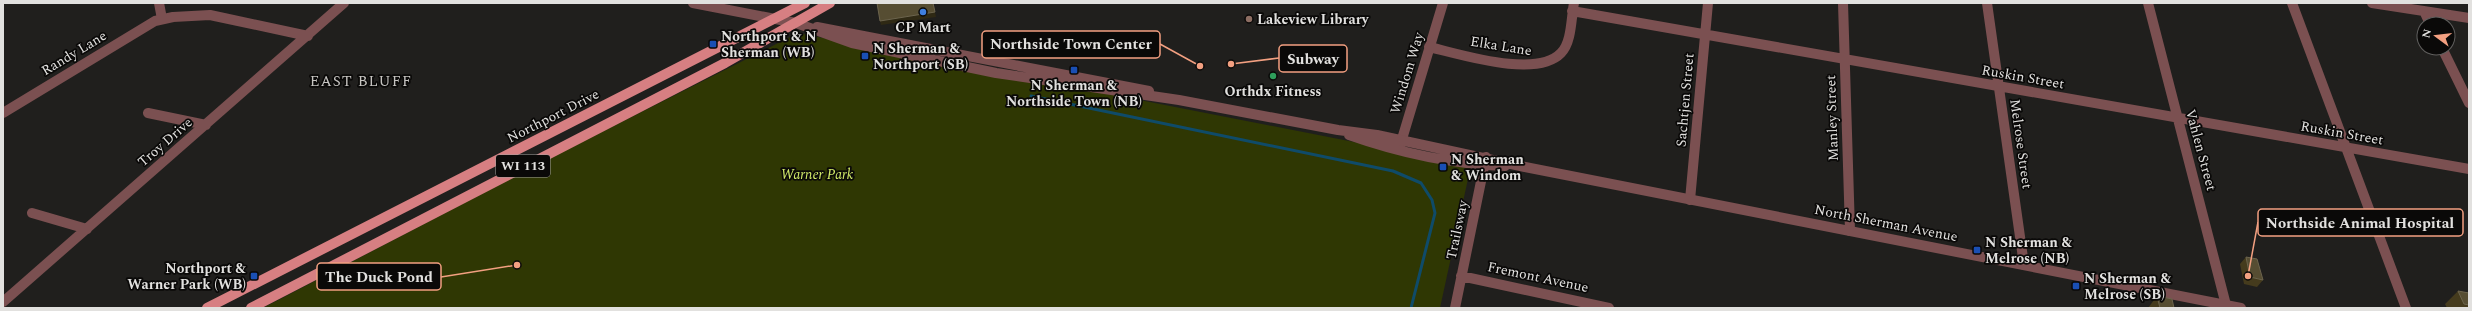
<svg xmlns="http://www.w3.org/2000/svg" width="2472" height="311" font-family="Spectral,serif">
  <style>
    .green { fill: #2f3703 }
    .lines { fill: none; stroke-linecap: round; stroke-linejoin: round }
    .stream { stroke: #0f4b69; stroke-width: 3 }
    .minor { stroke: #7b5051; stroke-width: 10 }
    .tertiary { stroke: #7b5051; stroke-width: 10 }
    .primary { stroke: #d77f82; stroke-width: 10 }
    .wall { fill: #453b1d }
    .shaded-wall { fill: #2f2914 }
    .building { fill: #564d32; stroke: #6c644d }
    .shop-dot { fill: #3f7fe0; stroke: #0a0908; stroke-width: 1.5 }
    .education-dot { fill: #8d6e63; stroke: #0a0908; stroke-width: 1.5 }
    .transit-dot { fill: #1a4fb4; stroke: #0a0908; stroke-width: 1.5 }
    .leisure-dot { fill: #2e9e5b; stroke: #0a0908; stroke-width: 1.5 }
    .labels { text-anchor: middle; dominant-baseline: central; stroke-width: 3.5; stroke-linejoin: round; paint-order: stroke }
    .shield { fill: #0a0908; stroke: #a1a09e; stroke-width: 1 }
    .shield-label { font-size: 13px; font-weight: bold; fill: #e2e1df }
    .poi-label { font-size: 14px; font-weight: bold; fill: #e2e1df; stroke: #0a0908; text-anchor: start }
    .street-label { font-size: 14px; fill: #e2e1df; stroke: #0a0908 }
    .park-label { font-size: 14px; font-style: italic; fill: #d4ed6a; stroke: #0a0908 }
    .neighbourhood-label { font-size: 15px; letter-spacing: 1px; fill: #c6c4c1; stroke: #0a0908 }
    .leader { fill: none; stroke: #f3a081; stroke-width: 1.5 }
    .callout-dot { fill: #f3a081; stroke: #0a0908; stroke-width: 1.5 }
    .callout { fill: #0a0908; stroke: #f3a081; stroke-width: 1.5 }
    .callout-label { font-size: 15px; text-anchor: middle; font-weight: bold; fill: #e2e1df }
  </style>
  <rect width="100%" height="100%" fill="#201f1d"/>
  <path class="green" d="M798,33l673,132 -31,143h-1177l309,-161z"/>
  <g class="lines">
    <path class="stream" d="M1031,96l362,75 28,12 11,17 3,13 -24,95"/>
    <path class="minor" d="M159,3l3,16
      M1843,3l7,228
      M1987,3l37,262
      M2148,3l78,302
      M2292,3l114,305
      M2372,3l97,15
      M1572,11l897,158
      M2424,11l6,13
      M1429,47c31,7 107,32 132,6 11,-11 10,-35 13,-50
      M2442,48l27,55
      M3,113l152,-92 18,-4 37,-2 98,21
      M148,113l58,12
      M1399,149l44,-146
      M1690,200l18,-197
      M32,213l55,16
      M1461,276l148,32
      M3,302l341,-299
      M1455,308l31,-151"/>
    <path class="tertiary" d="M693,3l108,21
      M796,23l56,20 144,30 183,27 159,30 39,5 148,32 716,141
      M817,27l332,64
      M1349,135c51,18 102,29 156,31"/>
    <path class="primary" d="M207,308l598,-305
      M251,308l474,-245 105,-60"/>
  </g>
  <path class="wall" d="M2246,257l17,23 -6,7 -13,-3 -4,-20z
    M2458,291l11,2v15h-22l-2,-4z
    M2157,296l17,12h-26z"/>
  <path class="shaded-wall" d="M935,12l1,5 -55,8 -1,-4z"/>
  <path class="building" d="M877,3h56l2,9 -55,9z
    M2246,257l11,2 6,21 -13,-3z
    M2458,291l11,2v12l-5,-1z
    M2157,296l15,3 2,9h-14z"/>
  <circle class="shop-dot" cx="923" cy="12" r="4"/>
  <circle class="education-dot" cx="1249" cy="19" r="4"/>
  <g class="transit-dot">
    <rect x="709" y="40" width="8" height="8" rx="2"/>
    <rect x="861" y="52" width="8" height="8" rx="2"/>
    <rect x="1070" y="66" width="8" height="8" rx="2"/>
    <rect x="1439" y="163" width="8" height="8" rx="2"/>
    <rect x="1973" y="246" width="8" height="8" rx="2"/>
    <rect x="250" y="272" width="8" height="8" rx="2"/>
    <rect x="2072" y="282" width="8" height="8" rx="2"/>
  </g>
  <circle class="leisure-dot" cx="1273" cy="76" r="4"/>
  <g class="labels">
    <rect class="shield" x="496" y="155" width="54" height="22" rx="3"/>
    <g class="shield-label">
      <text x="523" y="166">WI 113</text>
    </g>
    <g class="poi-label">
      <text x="1257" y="19">Lakeview Library</text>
      <text x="923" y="27" text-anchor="middle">CP Mart</text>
      <text x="721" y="36">Northport &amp; N<tspan x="721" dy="16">Sherman (WB)</tspan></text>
      <text x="873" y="48">N Sherman &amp;<tspan x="873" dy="16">Northport (SB)</tspan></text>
      <text x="1074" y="85" text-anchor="middle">N Sherman &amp;<tspan x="1074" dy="16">Northside Town (NB)</tspan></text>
      <text x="1273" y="91" text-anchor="middle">Orthdx Fitness</text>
      <text x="1451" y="159">N Sherman<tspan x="1451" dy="16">&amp; Windom</tspan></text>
      <text x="1985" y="242">N Sherman &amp;<tspan x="1985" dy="16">Melrose (NB)</tspan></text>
      <text x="246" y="268" text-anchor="end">Northport &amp;<tspan x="246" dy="16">Warner Park (WB)</tspan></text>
      <text x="2084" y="278">N Sherman &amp;<tspan x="2084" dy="16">Melrose (SB)</tspan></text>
    </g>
    <g class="street-label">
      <text transform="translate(1501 46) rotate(9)">Elka Lane</text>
      <text transform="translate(74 53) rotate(-31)">Randy Lane</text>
      <text transform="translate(1407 73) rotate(-73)">Windom Way</text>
      <text transform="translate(2023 77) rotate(10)">Ruskin Street</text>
      <text transform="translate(1685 100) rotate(-85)">Sachtjen Street</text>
      <text transform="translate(553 116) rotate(-27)">Northport Drive</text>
      <text transform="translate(1832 118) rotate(-92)">Manley Street</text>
      <text transform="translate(2342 133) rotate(10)">Ruskin Street</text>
      <text transform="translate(165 142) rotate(-41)">Troy Drive</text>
      <text transform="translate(2021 144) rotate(82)">Melrose Street</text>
      <text transform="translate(2201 150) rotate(75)">Vahlen Street</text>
      <text transform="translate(1886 223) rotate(11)">North Sherman Avenue</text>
      <text transform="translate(1457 230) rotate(-78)">Trailsway</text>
      <text transform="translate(1538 277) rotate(12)">Fremont Avenue</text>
    </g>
    <g class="park-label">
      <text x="817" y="174">Warner Park</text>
    </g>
    <g class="neighbourhood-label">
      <text x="361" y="81">EAST BLUFF</text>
    </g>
  </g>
  <path class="leader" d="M1200 66L1160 44M1231 64L1279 58M2248 276L2258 222M517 265L441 277"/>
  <g class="callout-dot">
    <circle cx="1200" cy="66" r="4"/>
    <circle cx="1231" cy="64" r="4"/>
    <circle cx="2248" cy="276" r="4"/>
    <circle cx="517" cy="265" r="4"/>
  </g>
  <g class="callout">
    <rect x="982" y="31" width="178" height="27" rx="4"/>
    <rect x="1279" y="45" width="68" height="27" rx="4"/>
    <rect x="2258" y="209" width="205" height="27" rx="4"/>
    <rect x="317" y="263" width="124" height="27" rx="4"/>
  </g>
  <g class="callout-label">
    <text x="1071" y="49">Northside Town Center</text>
    <text x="1313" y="64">Subway</text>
    <text x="2360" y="228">Northside Animal Hospital</text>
    <text x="379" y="282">The Duck Pond</text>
  </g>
  <rect width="2472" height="311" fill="none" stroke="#e2e1df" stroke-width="8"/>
  <g transform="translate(2436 36) rotate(285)"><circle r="19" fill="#0a0908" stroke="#605f5e"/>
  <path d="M0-3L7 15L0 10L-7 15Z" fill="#f3a081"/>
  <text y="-6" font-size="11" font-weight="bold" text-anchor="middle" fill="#e2e1df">N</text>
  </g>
</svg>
